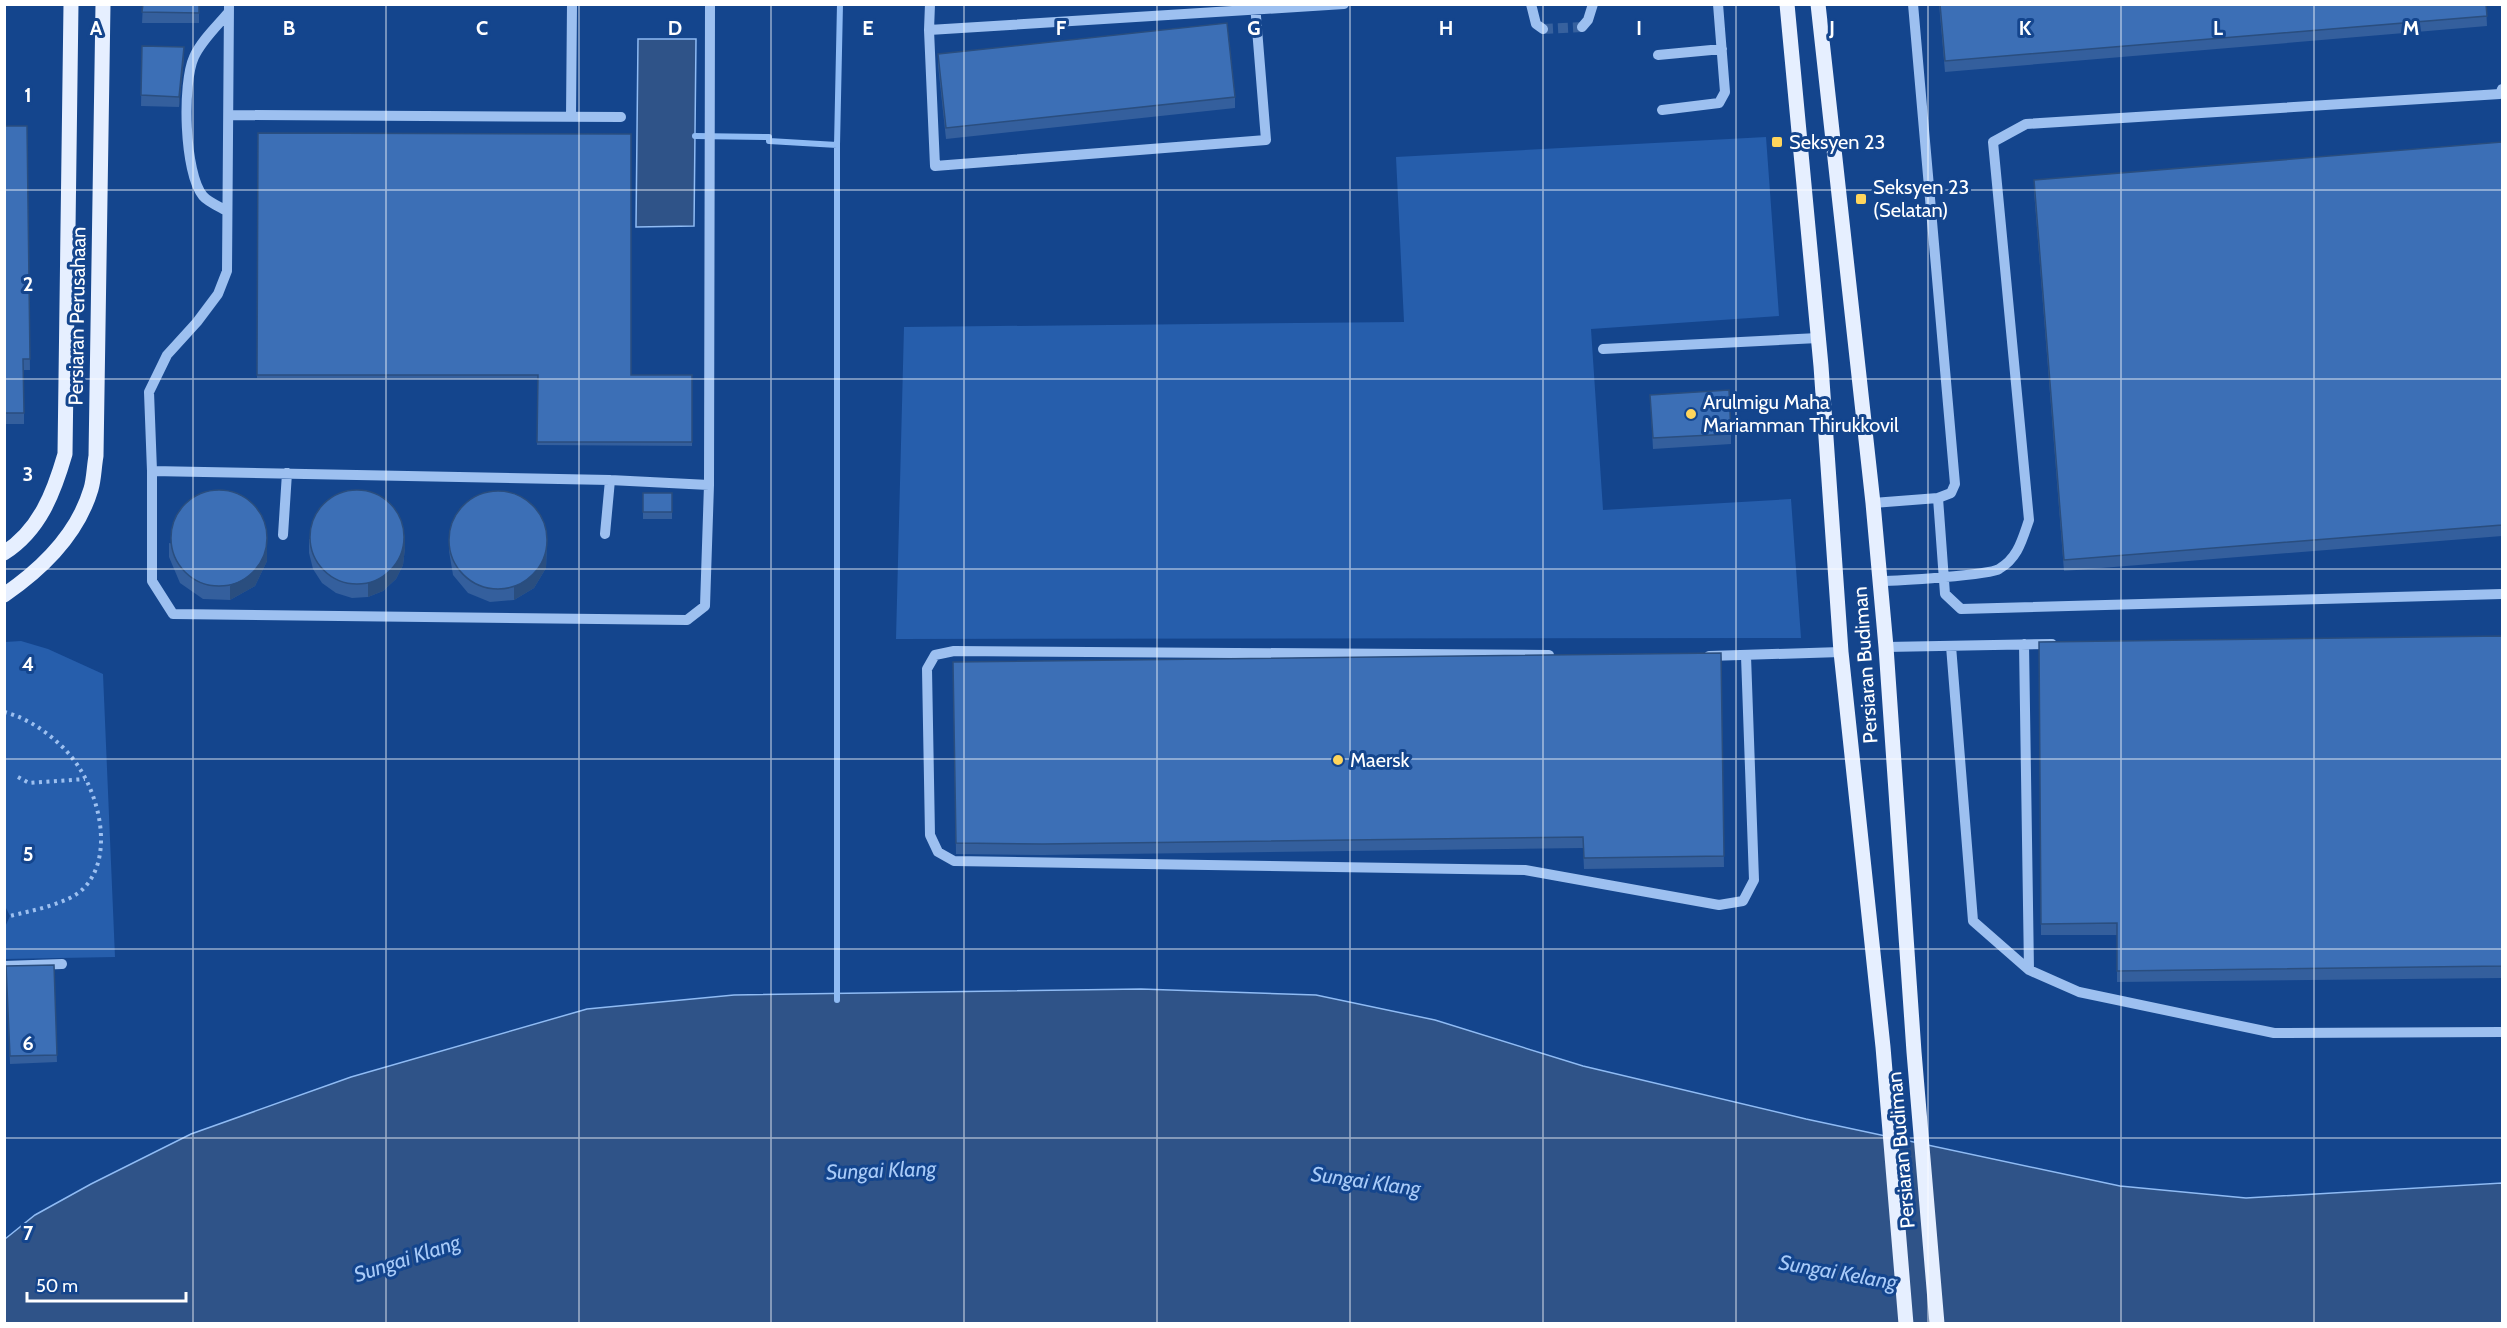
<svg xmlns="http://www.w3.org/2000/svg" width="2507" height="1328" font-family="Cabin,sans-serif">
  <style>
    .green { fill: #265eac }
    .water { fill: #2f5388; stroke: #8fbbf4; stroke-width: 1.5 }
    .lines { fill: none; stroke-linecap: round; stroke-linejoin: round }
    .stream { stroke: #8fbbf4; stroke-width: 6 }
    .minor-tunnel { stroke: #37619e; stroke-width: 10; stroke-dasharray: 10 5; stroke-linecap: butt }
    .path { stroke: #9dc0f0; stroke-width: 4; stroke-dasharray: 3 4.5; stroke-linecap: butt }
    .minor { stroke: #9dc0f0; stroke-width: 10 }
    .major { stroke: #e6efff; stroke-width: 15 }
    .wall { fill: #345f9d }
    .shaded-wall { fill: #2a4e7f }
    .building { fill: #3c6fb6; stroke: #2a4e7f; stroke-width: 1.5 }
    .grid { fill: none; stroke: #fff; stroke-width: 1.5; stroke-opacity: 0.55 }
    .poi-dot { fill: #ffd55c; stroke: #14458d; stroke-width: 2 }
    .labels { text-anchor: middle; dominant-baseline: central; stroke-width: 6; stroke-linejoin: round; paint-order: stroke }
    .poi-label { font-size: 20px; fill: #fff; stroke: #14458d; text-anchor: start }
    .street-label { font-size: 20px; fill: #fff; stroke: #14458d }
    .water-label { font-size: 21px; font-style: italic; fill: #a9cbf8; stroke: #14458d }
    .grid-label { font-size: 20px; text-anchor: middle; font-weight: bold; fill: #fff; stroke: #14458d; stroke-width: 6; stroke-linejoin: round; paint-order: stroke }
  </style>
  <rect width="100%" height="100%" fill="#14458d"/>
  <path class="green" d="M1766,137l13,179 -188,13 12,181 188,-11 10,139 -905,1 8,-312 500,-5 -8,-165z
    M21,641l27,8 55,25 12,283 -110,2v-32l5,-11 -6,-12 1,-262z"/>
  <path class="water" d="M638,39h58l-2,187 -58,1z
    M1141,989l175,6 119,25 148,46 223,53 314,67 126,12 256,-15v140l-2497,1v-85l30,-24 56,-31 100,-50 160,-57 236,-68 147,-14z"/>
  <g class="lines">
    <path class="stream" d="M695,136l74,1v4l68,4
      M837,1000v-855l3,-141"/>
    <path class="minor-tunnel" d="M1543,29l39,-2"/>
    <path class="path" d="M4,712c29,7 61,32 76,57 21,33 33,90 3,120 -15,15 -53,22 -73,27
      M18,777l11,6 56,-4"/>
    <path class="minor" d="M229,4l-2,267 -9,23 -21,28 -30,33 -18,37 3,79 458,9 99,5
      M930,4l-1,26 415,-26
      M1531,4l5,20 7,5
      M1582,27l6,-7 5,-16
      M929,30l6,136 331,-26 -11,-136
      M1658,55l64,-6
      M1662,110l57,-7 6,-11 -7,-88
      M230,115l391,2
      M571,117l1,-113
      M227,211c-7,-4 -19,-9 -24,-15 -19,-23 -21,-113 -9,-139 7,-16 23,-31 34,-44
      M1603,349l215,-11
      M152,471v110l21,33 514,6 18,-14 4,-121 1,-481
      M1938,498l7,96 16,15 541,-15
      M1873,503l65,-5 13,-5 4,-9 -42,-480
      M605,534l5,-54
      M283,535l4,-62
      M1880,581c17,0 110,-6 119,-12 19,-11 23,-29 30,-49l-36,-378 33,-18 474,-30 2,-5
      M2024,644l5,326
      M1951,646l22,275 56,49 50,22 195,41 228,-1
      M1886,647l166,-3
      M1549,655l-595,-4 -19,4 -8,14 3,166 8,17 16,9 571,9 194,35 24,-4 11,-21 -8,-224
      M1709,656l132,-4
      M4,966l58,-2"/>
    <path class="major" d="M1787,4l34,362 20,286 42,395 23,277
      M1818,4l55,499 13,144 28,405 23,272
      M4,553c36,-23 50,-61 61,-99l6,-450
      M4,595c38,-26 74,-62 87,-106 3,-10 3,-22 5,-33l7,-452"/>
  </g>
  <path class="wall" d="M143,4h56v19h-57z
    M1939,4h547l1,22 -542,46z
    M142,46l42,12 -5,49 -38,-1z
    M938,54l297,43v11l-289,31 -8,-74z
    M4,126h23l3,244h-6v54h-20z
    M258,133l373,242h61v71l-155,-1 1,-66 -281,-1z
    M2502,142v394l-438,35 -30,-380v-11z
    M1650,395l81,39v10l-78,5z
    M643,493h29v26h-29z
    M449,537l98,7 -1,24 -12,20 -20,12 -24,2 -22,-9 -15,-18 -4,-24z
    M309,539l96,9 -2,17 -7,14 -13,12 -15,6 -16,1 -16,-5 -14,-10 -9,-14 -4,-16z
    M169,543l98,18 -12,25 -25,14 -27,-1 -23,-16 -11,-26z
    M2502,636v342l-385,4v-47h-76l-2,-293z
    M1721,653l3,214 -140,2 -1,-21 -540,7 -87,-1 -3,-192z
    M54,965l3,97 -47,2 -4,-98z"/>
  <path class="shaded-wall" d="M184,47v11l-5,49v-10z
    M547,530l-1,38 -12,20 -20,12v-14z
    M405,534v14l-2,17 -7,14 -13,12 -15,6v-14z
    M267,547v14l-12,25 -25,14v-14z"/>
  <path class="building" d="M143,4h56v9l-57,-1z
    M1940,4h546l1,12 -542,45z
    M1227,23l8,74 -289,31 -8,-74z
    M142,46l42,1 -5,50 -38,-2z
    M4,126h23l3,233h-7l1,54h-20z
    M258,133l373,1v241h61v67h-155l1,-67h-281z
    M2502,142v383l-438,35 -30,-380z
    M1729,390l2,44 -78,4 -3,-43z
    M310 537a47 47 0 1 1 94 0a47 47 0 1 1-94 0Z
    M171 538a48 48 0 1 1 96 0a48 48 0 1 1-96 0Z
    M449 540a49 49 0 1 1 98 0a49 49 0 1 1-98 0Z
    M643,493h29v19h-29z
    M2502,636v330l-385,5v-48l-76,1 -2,-282z
    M1721,653l3,203 -140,2 -1,-21 -540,7 -87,-1 -3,-181z
    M54,965l3,90 -47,1 -4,-90z"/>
  <path class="grid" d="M193,4v1320M386,4v1320M579,4v1320M771,4v1320M964,4v1320M1157,4v1320M1350,4v1320M1543,4v1320M1736,4v1320M1928,4v1320M2121,4v1320M2314,4v1320M4,190h2498M4,379h2498M4,569h2498M4,759h2498M4,949h2498M4,1138h2498"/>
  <g class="poi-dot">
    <rect x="1771" y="136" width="12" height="12" rx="3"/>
    <rect x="1855" y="193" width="12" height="12" rx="3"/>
    <circle cx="1691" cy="414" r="6"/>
    <circle cx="1338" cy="760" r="6"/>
  </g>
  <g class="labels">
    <g class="poi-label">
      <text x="1789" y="142">Seksyen 23</text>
      <text x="1873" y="187">Seksyen 23<tspan x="1873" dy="23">(Selatan)</tspan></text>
      <text x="1703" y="402">Arulmigu Maha<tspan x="1703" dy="23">Mariamman Thirukkovil</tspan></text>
      <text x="1350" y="760">Maersk</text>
    </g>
    <g class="street-label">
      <text transform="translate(77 316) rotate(-89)">Persiaran Perusahaan</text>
      <text transform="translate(1865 665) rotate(-94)">Persiaran Budiman</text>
      <text transform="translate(1901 1150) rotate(-95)">Persiaran Budiman</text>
    </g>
    <g class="water-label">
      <text transform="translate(881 1170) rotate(-2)">Sungai Klang</text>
      <text transform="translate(1366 1181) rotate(8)">Sungai Klang</text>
      <text transform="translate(407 1258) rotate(-18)">Sungai Klang</text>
      <text transform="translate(1838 1272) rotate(10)">Sungai Kelang</text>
    </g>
  </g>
  <g class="grid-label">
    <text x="96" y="35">A</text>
    <text x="289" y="35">B</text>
    <text x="482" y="35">C</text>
    <text x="675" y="35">D</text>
    <text x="868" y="35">E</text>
    <text x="1061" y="35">F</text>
    <text x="1254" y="35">G</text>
    <text x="1446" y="35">H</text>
    <text x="1639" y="35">I</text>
    <text x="1832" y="35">J</text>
    <text x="2025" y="35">K</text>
    <text x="2218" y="35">L</text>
    <text x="2411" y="35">M</text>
    <text x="28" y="102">1</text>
    <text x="28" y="291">2</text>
    <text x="28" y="481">3</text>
    <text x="28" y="671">4</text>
    <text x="28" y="861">5</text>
    <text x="28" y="1050">6</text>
    <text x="28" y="1240">7</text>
  </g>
  <rect width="2507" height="1328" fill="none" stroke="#ffffff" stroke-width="12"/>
  <path d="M27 1292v9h159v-9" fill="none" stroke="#ffffff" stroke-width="3"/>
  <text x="36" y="1292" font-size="18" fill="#ffffff" stroke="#14458d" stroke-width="4.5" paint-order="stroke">50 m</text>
</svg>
